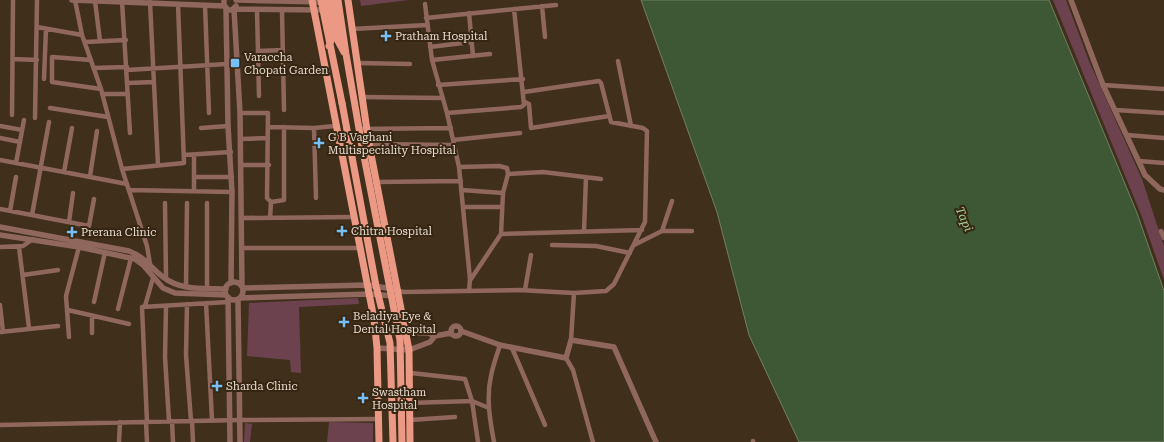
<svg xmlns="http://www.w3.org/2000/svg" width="1164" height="442" font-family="'Roboto Serif',serif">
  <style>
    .green { fill: #6b424e }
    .water { fill: #3e5836; stroke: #718064 }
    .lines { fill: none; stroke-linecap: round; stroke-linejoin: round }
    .minor { stroke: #8f675c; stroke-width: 4.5 }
    .tertiary { stroke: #8f675c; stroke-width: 5.5 }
    .primary { stroke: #eb9984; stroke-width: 7 }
    .primary-bridge { stroke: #eb9984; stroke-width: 7 }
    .poi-dot { fill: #76c0f7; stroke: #352511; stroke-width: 1.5 }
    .labels { text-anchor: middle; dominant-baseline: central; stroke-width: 4; stroke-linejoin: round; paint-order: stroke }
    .poi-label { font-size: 11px; fill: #e7dcd0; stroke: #352511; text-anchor: start }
    .water-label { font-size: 12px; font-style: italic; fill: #a2ce95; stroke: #352511 }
  </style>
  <rect width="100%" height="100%" fill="#402f1b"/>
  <path class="green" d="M360,0h49l-48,6z
    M1053,0h13l23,61 53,118 22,67v34l-22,-63z
    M358,298l1,6 -60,3 2,66 -10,-1 -1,-12 -43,-4 2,-53z
    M329,422l44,1v19h-46z
    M245,423l7,1 -2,18h-6z"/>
  <path class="water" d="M641,0h408l88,213 27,78v151h-365l-50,-107 -32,-123z"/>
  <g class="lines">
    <path class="minor" d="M75,0l7,35 19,54 21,80 25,77 3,18
      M95,1l5,40
      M122,1l8,132
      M150,2l8,163
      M425,4l7,56 15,53 12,54 11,112 -1,12
      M205,5l4,108
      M542,6l3,31
      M257,10l2,86
      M282,11l2,99
      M469,13l4,43
      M426,18l130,-13
      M37,27l45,8
      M352,29l75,-4
      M85,42l41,-2
      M430,47l41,-5
      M258,51l25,-1
      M13,59l24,1
      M91,60l-39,-3v25l49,7
      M432,60l58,-6
      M618,61l13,65
      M358,63l52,1
      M94,68l33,-1
      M127,70l100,-6
      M44,79l2,-50
      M128,83l26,-1
      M438,85l85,-6
      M1103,85l61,4
      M102,94h26
      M362,97l80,1
      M525,102l4,2 2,24 78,-12
      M50,108l58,9
      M1115,110l49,3
      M240,113h28l-1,85 4,4
      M447,113l74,-6 3,-2 -10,-96
      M12,115l1,-115
      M35,118l2,-118
      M0,126l22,4
      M269,127l45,1 21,-2
      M201,128l27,-2
      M314,128l2,70
      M359,129l92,-1
      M1127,135l37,3
      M0,138l20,4
      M241,139l27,-1
      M453,140l67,-7
      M369,144l85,1
      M184,155l47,-3
      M0,160l127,24
      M1139,161l25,2
      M16,163l8,-43
      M241,165h28
      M459,167l40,-1 8,2 1,6
      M122,169l62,-6 -6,-159
      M64,172l8,-44
      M90,176l7,-45
      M194,177h38
      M376,182l85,-1
      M129,190l103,2
      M462,190l41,3
      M194,191v-36
      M165,203l1,75
      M207,203v85
      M464,207h38
      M0,209l89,17 5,-27
      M10,211l6,-34
      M32,215l17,-93
      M242,218l112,-1
      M270,218l1,-16 13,-2v-73
      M69,222l4,-29
      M584,231l2,-54
      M662,231h30
      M1161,231l3,7
      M501,234l141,-4
      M552,245l44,1 34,7
      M634,245l28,-14 10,-30
      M0,247l23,-1 10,-7
      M19,247l10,81
      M242,248h119
      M23,275l35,-5
      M471,279l30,-45 2,-41 5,-19 35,-2 58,7
      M186,287l1,-84
      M397,290l6,2 116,-2 55,3 32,-2 8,-7 31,-62 2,-91 -4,-3 -32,-6 -10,-39 -2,-2 -75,11
      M525,290l6,-35
      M94,302l11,-50
      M206,303l6,117
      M187,304l-1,51 5,66
      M0,305l3,27
      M145,306l8,-28
      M166,306l-1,51 4,64
      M118,309l13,-51
      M68,310l61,14
      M0,332l58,-6
      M92,333v-17
      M69,337l-3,-41 13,-49
      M571,340l3,-47
      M512,348l33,77
      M566,358l7,12 20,72
      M411,373l54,6 7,22 6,41
      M409,403l63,-2 17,7
      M192,420l1,22
      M410,420l45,-3
      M172,421l1,21
      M146,422l1,20
      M147,422l-5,-115 86,-5
      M0,425l241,-5 138,-1
      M753,441v1
      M119,442l1,-20
      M494,442c-4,-21 -8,-45 -3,-66 2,-11 6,-21 9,-31"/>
    <path class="tertiary" d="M72,0l152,6
      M224,0v5l4,5h4l4,-4
      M236,0l86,2
      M1071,0l32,85 42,90 15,14 4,1
      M226,9l2,117 4,66 -1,91
      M0,227l129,24c16,6 22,17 34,26 18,14 41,11 63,12
      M0,235l79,12 56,12 8,6 20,23 12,5 51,2
      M225 291a9 9 0 1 1 18 0a9 9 0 1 1-18 0Z
      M242,286l-2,-173 -6,-104 88,1
      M243,288l125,-3 25,4
      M228,297l2,145
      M240,298l130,-4 24,2
      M238,299l2,143
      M451 331a5 5 0 1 1 10 0a5 5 0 1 1-10 0Z
      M461,331l39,14 66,13 5,-18 43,7 42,95
      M376,332l52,1 7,3
      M377,348l32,2 21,-8 5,-6 16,-3"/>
    <path class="primary" d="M312,0l62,319 3,29 2,94
      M321,0l21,103
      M327,0l6,35 -4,11
      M332,0l6,41 6,11
      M338,0l8,54 16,92
      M348,0l21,144 40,206 1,92"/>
    <path class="primary-bridge" d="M342,103l34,183 14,57 3,99
      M362,146l38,194 2,102"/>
  </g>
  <g class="poi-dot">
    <path d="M384 30h4v4h4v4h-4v4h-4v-4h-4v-4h4z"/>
    <rect x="230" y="58" width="10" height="10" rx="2"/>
    <path d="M317 137h4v4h4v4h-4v4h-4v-4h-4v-4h4z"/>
    <path d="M340 225h4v4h4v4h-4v4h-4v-4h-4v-4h4z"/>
    <path d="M70 226h4v4h4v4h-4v4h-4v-4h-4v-4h4z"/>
    <path d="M342 316h4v4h4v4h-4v4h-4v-4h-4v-4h4z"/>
    <path d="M215 380h4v4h4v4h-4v4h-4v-4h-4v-4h4z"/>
    <path d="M361 392h4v4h4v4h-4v4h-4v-4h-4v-4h4z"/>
  </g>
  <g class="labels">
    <g class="poi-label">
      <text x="395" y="36">Pratham Hospital</text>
      <text x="244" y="57">Varaccha<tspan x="244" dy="13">Chopati Garden</tspan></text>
      <text x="328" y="137">G B Vaghani<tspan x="328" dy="13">Multispeciality Hospital</tspan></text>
      <text x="351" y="231">Chitra Hospital</text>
      <text x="81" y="232">Prerana Clinic</text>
      <text x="353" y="316">Beladiya Eye &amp;<tspan x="353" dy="13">Dental Hospital</tspan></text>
      <text x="226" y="386">Sharda Clinic</text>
      <text x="372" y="392">Swastham<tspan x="372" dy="13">Hospital</tspan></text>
    </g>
    <g class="water-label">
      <text transform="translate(964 219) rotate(67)">Tapi</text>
    </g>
  </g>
</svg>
